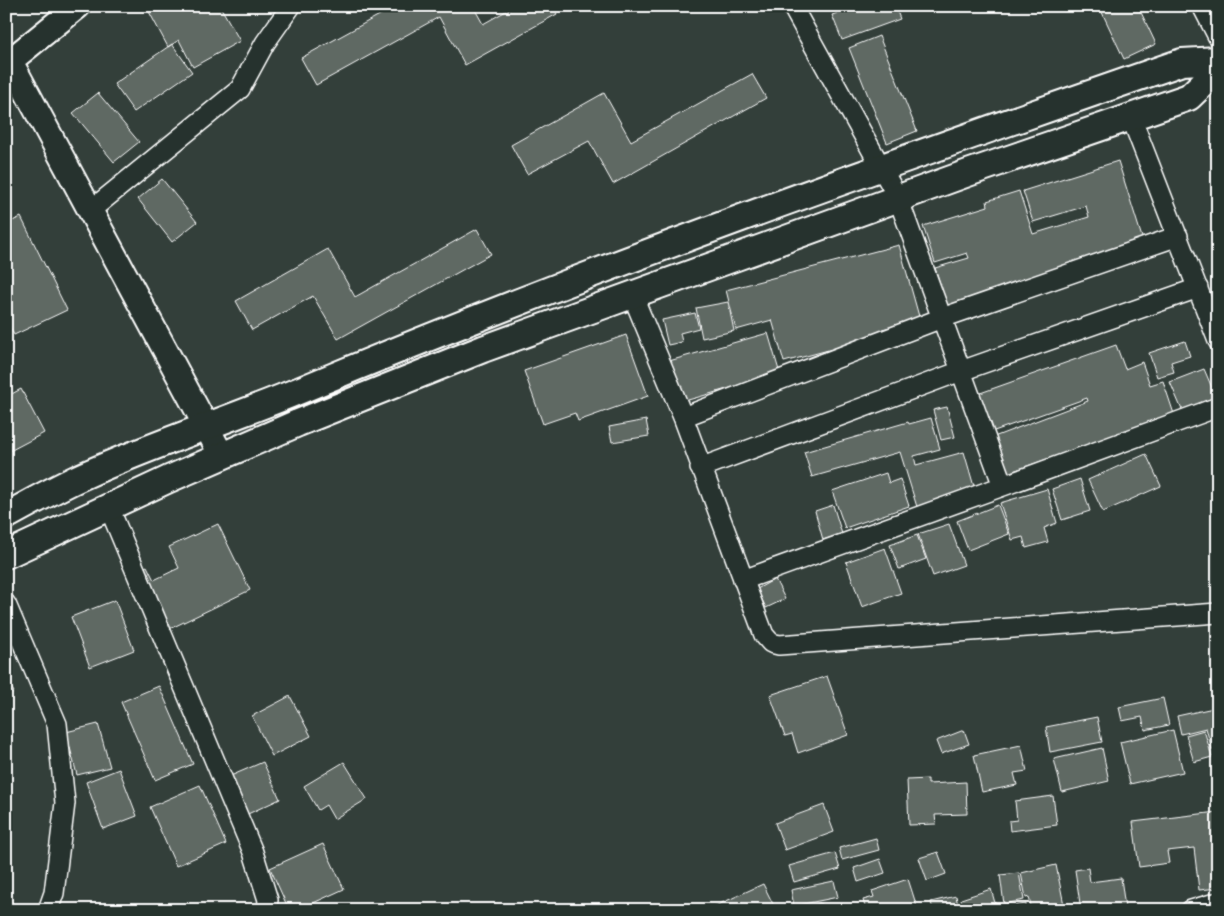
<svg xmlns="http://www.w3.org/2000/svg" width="1224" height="916" font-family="Dekko,sans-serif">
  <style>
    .building { fill: #5f6964; stroke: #fff }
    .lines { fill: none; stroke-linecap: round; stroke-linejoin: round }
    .minor-casing { stroke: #fff; stroke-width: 22 }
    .tertiary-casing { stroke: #fff; stroke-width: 28 }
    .secondary-casing { stroke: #fff; stroke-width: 30 }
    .minor { stroke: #26332d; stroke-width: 19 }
    .tertiary { stroke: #26332d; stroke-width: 24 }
    .secondary { stroke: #26332d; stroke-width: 26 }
  </style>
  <rect width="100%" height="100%" fill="#333f3a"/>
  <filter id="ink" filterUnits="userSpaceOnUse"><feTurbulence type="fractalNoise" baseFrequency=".02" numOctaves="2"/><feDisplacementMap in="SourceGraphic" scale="10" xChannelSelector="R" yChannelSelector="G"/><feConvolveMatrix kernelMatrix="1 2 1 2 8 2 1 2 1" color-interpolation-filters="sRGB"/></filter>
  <g filter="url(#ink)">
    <path class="building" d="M146,6h74l20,35 -47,26 -14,-27 -11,7z
      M396,6h77l10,18 32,-18h38l4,8 -92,51 -26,-48 -123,68 -15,-27z
      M856,6h39l5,13 -58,21 -10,-25z
      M1099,6h39l18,38 -32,15z
      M879,36l38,95 -30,12 -38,-95z
      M172,44l20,28 -58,40 -20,-28z
      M752,74l14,24 -153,86 -24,-43 -62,33 -16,-29 93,-52 27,48z
      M98,93l41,49 -25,20 -41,-49z
      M1118,161l27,86 -197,62 -13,-41 34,-10 -2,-5 -32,10 -12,-37 65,-20 -1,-5 32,-10 14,43 56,-17 -3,-11 -53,16 -10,-31z
      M162,179l35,43 -25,20 -34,-43z
      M21,217l46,93 -53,25 -8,-16v-95z
      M477,229l14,25 -153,85 -25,-43 -61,34 -16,-29 92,-52 27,48z
      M899,245l21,75 -38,9 2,6 -100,27 -12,-42 -36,10 -10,-40z
      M728,302l6,29 -32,7 -6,-30z
      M695,313l4,15 -19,5 2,9 -14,3 -6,-25z
      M768,333l12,41 -99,28 -12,-41z
      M626,335l22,61 -70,25 -3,-8 -32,11 -19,-53z
      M1185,341l5,15 -19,6 3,10 -17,5 -8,-24z
      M1116,345l9,24 17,-7 8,23 13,-4 11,33 -175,62 -13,-36 102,-39 -1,-3 -104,37 -14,-38z
      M1204,369l12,28 -34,13 -12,-28z
      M21,389l23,44 -38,20v-56z
      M947,407l8,30 -14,3 -8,-30z
      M931,418l9,31 -26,7 2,9 48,-13 11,38 -58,17 -17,-55 -88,25 -8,-25 104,-30 1,2z
      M646,420l3,16 -37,6 -3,-15z
      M1146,454l15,32 -58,26 -15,-32z
      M886,473l3,10 11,-4 9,27 -64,22 -13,-37z
      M1080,479l10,32 -28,9 -10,-31z
      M1047,489l10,34 -13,5 4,14 -22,6 -3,-11 -11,3 -12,-37z
      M833,505l9,29 -19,6 -8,-29z
      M998,505l11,29 -41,16 -11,-29z
      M218,524l32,66 -93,45 -29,-60 19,-9 7,14 25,-12 -10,-21z
      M949,524l15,41 -31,11 -15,-42z
      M917,535l9,24 -27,10 -9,-24z
      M885,548l16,45 -39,14 -16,-45z
      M775,579l10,20 -19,9 -9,-19z
      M115,600l19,50 -44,17 -19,-50z
      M827,676l21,59 -50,18 -6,-19 -7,2 -15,-41z
      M6,680l8,12 -8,5z
      M159,686l34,78 -38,16 -34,-78z
      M290,696l21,40 -39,20 -20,-40z
      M1163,698l6,27 -24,5 -3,-13 -20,4 -3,-14z
      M1218,707v41l-6,2 -6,-22 -25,6 -4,-18z
      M1097,717l5,25 -52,10 -4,-25z
      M98,724l12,43 -33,8 -11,-43z
      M964,730l5,14 -28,10 -5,-13z
      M1173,730l10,42 -53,12 -10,-42z
      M1204,730l8,27 -18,5 -8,-27z
      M1021,745l6,26 -13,2 3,12 -35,7 -8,-37z
      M1102,748l7,33 -47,11 -8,-33z
      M263,762l17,37 -43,20 -18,-38z
      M344,762l23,37 -33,20 -8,-14 -8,5 -14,-24z
      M119,769l18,47 -34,13 -17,-47z
      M928,779v5l38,-2 1,32 -32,1 1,9 -27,1 -2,-45z
      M200,785l26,59 -50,22 -26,-59z
      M1053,796l4,29 -47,6 -1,-10 8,-1 -2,-19z
      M824,805l10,27 -49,18 -10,-27z
      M1217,812l1,76 -19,2 -5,-42 -27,3 2,12 -30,4 -6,-45z
      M876,838l3,12 -37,10 -3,-12z
      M323,844l21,45 -46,21h-9l-19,-42z
      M938,852l8,22 -19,7 -8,-23z
      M835,853l5,16 -46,13 -5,-16z
      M880,859l5,14 -27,9 -4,-14z
      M1056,865l9,45h-33l-3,-13 -3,1 -5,-25z
      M1088,868l2,14 31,-4 4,30 -44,2 -6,-40z
      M1019,873l5,27 -20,4 -4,-29z
      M908,879l9,28 -9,3h-42l-3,-10 11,-3 -2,-6z
      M834,881l4,16 -44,9 -3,-16z
      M763,884l13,26h-65v-2z
      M991,889l4,14 -17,7h-13l-4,-11z
      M956,896l3,14h-26l-2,-8z
      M820,903l3,7h-20z
      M1026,904v6h-19v-3z"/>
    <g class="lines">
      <g class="minor-casing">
        <path id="minor" d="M1202,6l16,31
          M1131,117l87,224
          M91,210l149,-121 25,-46 26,-37
          M632,294l51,123 81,218 7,8 8,2 439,-32
          M683,417l259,-99 236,-82
          M700,468l261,-97 237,-83
          M1003,486l215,-79
          M108,505l145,347 15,48 -1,10
          M743,580l260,-94 -105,-288 -106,-192
          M6,604l51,120 8,79 -11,90 -6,17
          M1191,910l27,-8"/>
      </g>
      <g class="tertiary-casing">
        <path id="tertiary" d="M78,6l-68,55 212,395"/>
      </g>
      <g class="secondary-casing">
        <path id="secondary" d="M6,516c26,-14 52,-29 79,-41 71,-32 146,-56 218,-86 289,-121 584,-225 879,-327l36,-2
          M6,555l163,-76 129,-56 185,-74 485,-176 221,-76 29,-28"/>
      </g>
      <use href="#minor" class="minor"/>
      <use href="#tertiary" class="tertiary"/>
      <use href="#secondary" class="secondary"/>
    </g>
  </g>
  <rect width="1224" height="916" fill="none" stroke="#26332d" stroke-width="25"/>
  <rect x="12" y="12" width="1199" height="891" fill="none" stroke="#fff" stroke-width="2" filter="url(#ink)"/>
</svg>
